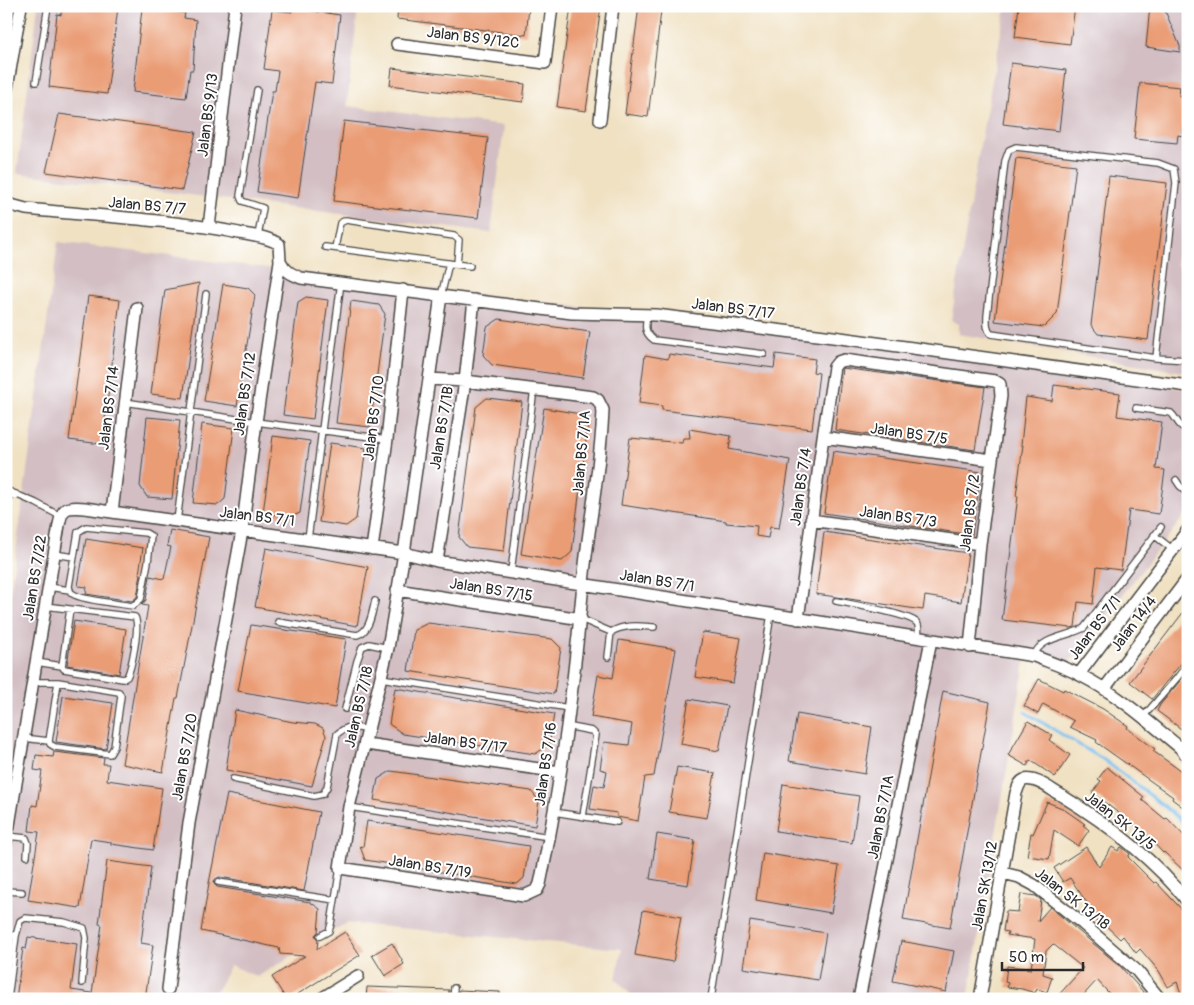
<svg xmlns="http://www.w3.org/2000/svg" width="1194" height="1005" font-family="Pangolin,sans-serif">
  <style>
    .industrial { fill: #d2bec3 }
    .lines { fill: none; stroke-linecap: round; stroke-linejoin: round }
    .stream { stroke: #78bff0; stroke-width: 3 }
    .building { fill: #ea9c75 }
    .service-casing { stroke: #494642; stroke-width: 8 }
    .minor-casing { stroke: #494642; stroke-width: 14 }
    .tertiary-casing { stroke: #494642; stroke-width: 16 }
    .service { stroke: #fff; stroke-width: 5.5 }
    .minor { stroke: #fff; stroke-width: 11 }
    .tertiary { stroke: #fff; stroke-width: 14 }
    .labels { text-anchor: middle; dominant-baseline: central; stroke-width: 4; stroke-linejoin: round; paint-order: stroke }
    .street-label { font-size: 15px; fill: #2b2b2b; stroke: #fff }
  </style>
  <rect width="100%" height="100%" fill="#fff"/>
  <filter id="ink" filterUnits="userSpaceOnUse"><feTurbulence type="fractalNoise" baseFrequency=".02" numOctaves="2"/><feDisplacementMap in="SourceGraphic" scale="10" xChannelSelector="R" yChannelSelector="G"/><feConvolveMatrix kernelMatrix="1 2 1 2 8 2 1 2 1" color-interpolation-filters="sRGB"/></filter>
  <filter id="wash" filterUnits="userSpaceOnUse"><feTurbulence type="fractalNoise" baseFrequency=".0096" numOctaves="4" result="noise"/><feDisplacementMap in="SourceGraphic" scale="20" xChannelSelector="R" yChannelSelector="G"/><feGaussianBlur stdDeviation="1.12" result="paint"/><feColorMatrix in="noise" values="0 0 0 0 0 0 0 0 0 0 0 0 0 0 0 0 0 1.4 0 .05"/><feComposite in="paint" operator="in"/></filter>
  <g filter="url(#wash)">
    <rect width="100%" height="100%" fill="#f0e1c2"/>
    <path class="industrial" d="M38,6h309l11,2 -11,98 157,20 -13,107 -474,-60z
      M1006,6h180l2,3v195l-12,59 12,21v89l-229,-39v-10l-8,-4 30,-180z
      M58,242l956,119 174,29v121l-119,152 -42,-13 -59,349h-333l-19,-20 6,-30 -276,-26 -89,54 -26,-12 -19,34h-206v-374z"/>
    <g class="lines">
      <path class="stream" d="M1025,712l79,48 60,46 24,20"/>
    </g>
    <g id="blocks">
      <path class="building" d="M62,6l56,1 -11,87 -58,-7 8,-73 4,1z
        M398,6h117l14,2 -3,27 -129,-16z
        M571,6h30l-15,105 -29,-4z
        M639,6l18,1 4,4 -13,106 -23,-3z
        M1019,6h56l-5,38 -55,-7z
        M1150,6h13l17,40v6l-34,-5z
        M142,8l43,5 -1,5 12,2 -3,50h-3l-4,28 -53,-6z
        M292,8l48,7 -8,69 -17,-2 -17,116 -41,-6 15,-101h3l3,-20 -14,-2 8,-59 20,2z
        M1011,63l55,7 -7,61 -56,-7z
        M392,68l133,16 -2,18 -133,-17z
        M1140,83l40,4 -1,9 8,1 -4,39 -5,-1 -1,8 -43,-4z
        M59,114l137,18 -14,58 -136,-18z
        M344,121l144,17 -10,80 -144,-17z
        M1016,158l60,7 -19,149 -13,13 -49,-6z
        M1109,176l58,7 -19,157 -50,-6 -7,-9z
        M199,283l-16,115 -32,-4 14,-104z
        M223,284l25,4 7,7 -18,111 -33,-5z
        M88,296l32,4 -18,144 -33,-4z
        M306,297l22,3 -15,119 -30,-4 15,-113z
        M351,301l28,4 6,9 -15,113 -34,-4z
        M499,319l91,13 -7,46 -91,-13 -9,-10 4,-28z
        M669,354l105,14 2,-14 39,5 -2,13 6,1 -7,56 -150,-19v-4l-23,-3 6,-48 23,4z
        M842,368l143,19 -10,63 -140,-20z
        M1054,385l66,8 -3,23 45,6 -6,47 9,1 -6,44 -30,-4 -8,60 -24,-3 -4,37 -15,-2 -3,25 -4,1 -69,-8 16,-124h-2l7,-51h-2l5,-48 26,4z
        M487,398l35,4 -18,149 -37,-4 -8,-10 17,-130z
        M544,408l37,6 7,10 -16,128 -10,9 -41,-7z
        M147,417l33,3 -8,79 -25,-2 -7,-11z
        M202,424l32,4 -9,71 -7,6 -25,-2z
        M689,429l42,7 -2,13 61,11 -11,68 -9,-1 -2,11 -12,-2 1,-10 -31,-3v-2l-105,-16 9,-67 52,5 1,-5h7z
        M273,436l37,5 -10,72 -9,4 -28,-4z
        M330,443l36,5 -10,71 -10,7 -27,-4z
        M833,451l148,21 -9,63 -148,-22z
        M170,530l39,7 -31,161h-2l-13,74 -41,-8 26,-158 -6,-1 4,-5 4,-24 14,3 7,-32 -4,-1z
        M824,532l144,21 -7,49 -36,-6 -2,14 -107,-16z
        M86,539l57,9 -4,26h2l-4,23 -5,4 -46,-7 1,-7 -9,-1z
        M266,548l102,19 -11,59 -102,-19z
        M1188,606v52l-4,2 -32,39 -22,-17z
        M74,621l52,8 -7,45 -52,-9z
        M428,623l124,16 9,9 -7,46 -146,-23 6,-41z
        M251,625l95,14 -11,69 -97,-17z
        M703,632l38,6 -8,45 -38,-6z
        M619,640l57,9 -22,127 -9,1 -7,44 -21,-4v-4l-27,-4 4,-24 10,2 3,-16 -7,-2 4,-27 25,3 3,-21 -41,-7 7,-42 15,3z
        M1188,671v63l-31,-23 3,-6z
        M1039,679l24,12 1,-2 39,20 25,17 -1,2 28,21 -2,2 35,25v35l-16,-12 1,-2 -77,-55 1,-2 -27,-13 4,-6 -31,-17 -5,10 -14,-8z
        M395,688l159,26 -5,31 -14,9 -132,-20 -14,-10z
        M943,691l47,11 -40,226 -47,-8z
        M63,696l50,7 -7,46 -50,-7z
        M689,699l38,7 -8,45 -38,-7z
        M235,710l58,12 22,2 8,4 3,8 -14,50 -86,-16z
        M797,714l75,13 -7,47 -76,-13z
        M1028,721l24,14 -3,5 21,15 -15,22 -25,-17 -3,6 -19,-11z
        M54,752l50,6 -1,6h6l-2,16 55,8 -9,62 -42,-6v-2l-20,-3 -11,69 -52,-8 11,-68 -10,-1 3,-26 5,1 5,-35 -8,-1 2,-15 17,2z
        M677,767l38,6 -8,45 -38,-6z
        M1107,767l37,30 -2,3 23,19 2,-1 21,22v35l-24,-23 -1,1 -16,-17 1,-1 -56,-42 9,-12 -3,-2z
        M391,771l140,20 8,10 -4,25 -161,-26 4,-21z
        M783,784l76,12 -7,47 -76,-12z
        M227,794l92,18 -15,79 -85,-14 -5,4v3l3,3 93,15 10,7 -2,23 -3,3 3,5 -1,9 28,-17 15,23 -70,44h-4l-14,-22 33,-21 -25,-2 -1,-6 -78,-17 8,-48z
        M1047,802l15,6 23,16 -2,1 6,5 -11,16 -24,-16 -5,29 -22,-3 4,-23 2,1z
        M367,821l162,25 -5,32 -7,6 -152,-24 -5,-14 3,1z
        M657,834l38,6 -7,45 -38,-6z
        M1086,847l13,20 13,-20 6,4 3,-4 9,7 -2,3 26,26 2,-1 32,34v83h-5l-6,-17 -9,5 -9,-16 -19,-22 -4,4 -13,-17 -3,3 -20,-19 -3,2 -9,-10 3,-3 -21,-31 -7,4 -9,-14z
        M763,853l76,13 -8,47 -75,-13z
        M107,861l44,6 -10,76 12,2 -8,54h-129l7,-51 3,1 2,-12 49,7 -6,46 21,3 10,-68 -3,-1z
        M1021,894l15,2 5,4 -3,21 12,-14 70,59 25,28 -7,5h-24l-17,-19 -17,19h-25l28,-31 -30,-24 -7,7 -3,23 9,3 -5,15 -10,-3 -2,4 -13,-4 -15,-2 1,-4 -3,-1 2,-16 24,3 4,-30 -28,-4 1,-3 -5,-1 3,-20 12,1z
        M643,910l38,7 -8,45 -38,-7z
        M750,921l76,12 -8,47 -75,-12z
        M901,941l53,10 -8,41 -53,-11z
        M392,943l12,21 -19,12 -13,-21z
        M367,987l82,3 -1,9h-82z
        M459,990l41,2v7h-42z"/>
    </g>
  </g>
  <g filter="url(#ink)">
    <use href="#blocks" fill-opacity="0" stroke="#494642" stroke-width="1"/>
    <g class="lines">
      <g class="service-casing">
        <path id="service" d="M661,6l3,1
          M36,82l12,-76
          M257,90l-17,106 2,5 21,7 -5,28
          M1016,147l142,16 16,6 2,14 -20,175 -165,-24c-5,-5 -4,-11 -4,-18l18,-155 4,-11z
          M325,247l145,19
          M335,248l5,-25 6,-3 108,16 5,4 -2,24
          M441,296l8,-33
          M647,315c-2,11 -3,18 7,25l110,14
          M1156,358l32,2
          M125,402l131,20 131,17
          M1136,408l35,5c6,5 7,15 17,16
          M1176,480l4,6 8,7
          M6,490l30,13 24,13
          M6,500l4,-4 6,-2
          M177,521l29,-227
          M1154,535l18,14
          M308,539l33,-257
          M54,554l20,3 4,-25 8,-5 60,6 5,3 -3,26 -7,37 -8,7c-12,-2 -52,-6 -60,-12 -4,-3 -3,-3 -4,-8l5,-29
          M511,572l23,-183
          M48,587l22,3
          M836,601c14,3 74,13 81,22 3,4 1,10 1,15
          M45,606l90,11c5,9 -3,50 -8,60l-4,2 -59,-10 -2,-3 8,-57
          M581,619l30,13c14,-8 28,-6 43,-5
          M278,622l79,13c13,-3 15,-23 18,-34
          M1034,656c6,-19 33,-19 50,-28l77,-101
          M608,657l3,-25
          M36,662l26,4
          M381,678l188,30
          M33,682h25l61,10 2,4 -7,51 -4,7 -55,-7 -5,-3 -1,-3 9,-59
          M345,709l12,-48 5,-14 7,-3 19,4
          M1143,717l34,-39 11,-15
          M566,726l26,5 4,4 -13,81
          M23,738l26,3
          M233,779l81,17 9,-2 4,-7 10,-53c12,-10 17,-7 32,-4
          M349,807l201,30
          M554,812l63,10
          M7,836l19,2 2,5 -1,13
          M218,882l117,18
          M6,891l16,1
          M6,934l10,2 -8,63
          M16,936l4,-15 5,-3 39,4 20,6 2,10 -4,45
          M320,936l9,-5 2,-7 9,-56
          M453,999l1,-11
          M711,999l60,-385"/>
      </g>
      <g class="minor-casing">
        <path id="minor" d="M397,44l148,19 7,-57
          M6,94l15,-88
          M600,120l13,-114
          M6,202l5,3 15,4c70,7 143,10 213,24 13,3 28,3 40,11l1,17 -24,161 -14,109 -53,292 -21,166
          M209,227l26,-221
          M280,261c5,10 11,13 21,17l271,35 84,2 177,22 355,49
          M429,379l36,2 128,16 5,3 5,10c-2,57 -15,116 -20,174 -9,100 -22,201 -43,300l-3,6 -13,6 -184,-28 9,-61 39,-159 16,-95 37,-257
          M823,437l169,23
          M112,512l25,-204
          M811,520l169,24
          M372,549l15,-110 16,-149
          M437,561l28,-180 9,-81
          M397,590l184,29
          M798,619l25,-182 11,-70 4,-5 6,-2 144,20 7,1 5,3 1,12 -21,148 -10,103
          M1079,674l109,-144
          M1104,689l84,-111
          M366,744l194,28
          M6,843l53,-318c1,-5 2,-12 6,-15 8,-6 37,1 47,2l292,41 33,8 597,95c15,6 31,11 46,19 38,19 70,48 103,75
          M1003,873l16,4 15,8 49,39 54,47 23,28
          M321,999l37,-23
          M859,999l72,-359
          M980,999l36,-206c2,-5 3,-11 8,-13 12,-3 26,9 35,14 46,28 96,66 129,108"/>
      </g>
      <g class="tertiary-casing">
        <path id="tertiary" d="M1188,743l-5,7 5,4"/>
      </g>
      <use href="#service" class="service"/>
      <use href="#minor" class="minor"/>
      <use href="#tertiary" class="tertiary"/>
    </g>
  </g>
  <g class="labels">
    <g class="street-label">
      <text transform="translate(473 38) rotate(7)">Jalan BS 9/12C</text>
      <text transform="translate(208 115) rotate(-83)">Jalan BS 9/13</text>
      <text transform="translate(147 206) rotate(5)">Jalan BS 7/7</text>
      <text transform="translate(733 309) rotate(7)">Jalan BS 7/17</text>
      <text transform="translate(245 394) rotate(-82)">Jalan BS 7/12</text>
      <text transform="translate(109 408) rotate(-83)">Jalan BS 7/14</text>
      <text transform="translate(374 418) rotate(-83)">Jalan BS 7/10</text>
      <text transform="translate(442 428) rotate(-81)">Jalan BS 7/1B</text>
      <text transform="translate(909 434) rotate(8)">Jalan BS 7/5</text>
      <text transform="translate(582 453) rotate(-85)">Jalan BS 7/1A</text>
      <text transform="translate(801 487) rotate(-82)">Jalan BS 7/4</text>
      <text transform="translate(970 513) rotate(-83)">Jalan BS 7/2</text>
      <text transform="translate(257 517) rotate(7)">Jalan BS 7/1</text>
      <text transform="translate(898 517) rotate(8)">Jalan BS 7/3</text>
      <text transform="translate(35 578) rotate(-81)">Jalan BS 7/22</text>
      <text transform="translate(657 581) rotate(9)">Jalan BS 7/1</text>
      <text transform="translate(491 590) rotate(9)">Jalan BS 7/15</text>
      <text transform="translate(1134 624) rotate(-53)">Jalan 14/4</text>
      <text transform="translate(1095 628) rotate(-53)">Jalan BS 7/1</text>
      <text transform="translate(359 707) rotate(-77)">Jalan BS 7/18</text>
      <text transform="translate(465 743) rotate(8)">Jalan BS 7/17</text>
      <text transform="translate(185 757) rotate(-80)">Jalan BS 7/20</text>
      <text transform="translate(546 764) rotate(-82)">Jalan BS 7/16</text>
      <text transform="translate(881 817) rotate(-79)">Jalan BS 7/1A</text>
      <text transform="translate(1120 821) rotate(38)">Jalan SK 13/5</text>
      <text transform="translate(430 867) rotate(9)">Jalan BS 7/19</text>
      <text transform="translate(985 886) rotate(-80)">Jalan SK 13/12</text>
      <text transform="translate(1072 899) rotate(38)">Jalan SK 13/18</text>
    </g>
  </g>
  <rect width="1194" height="1005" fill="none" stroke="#fff" stroke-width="25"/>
  <path d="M1002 962v8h81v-8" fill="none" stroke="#2b2b2b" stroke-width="2.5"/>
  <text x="1009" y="962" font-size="15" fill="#2b2b2b" stroke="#ffffff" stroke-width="4" paint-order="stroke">50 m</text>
</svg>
